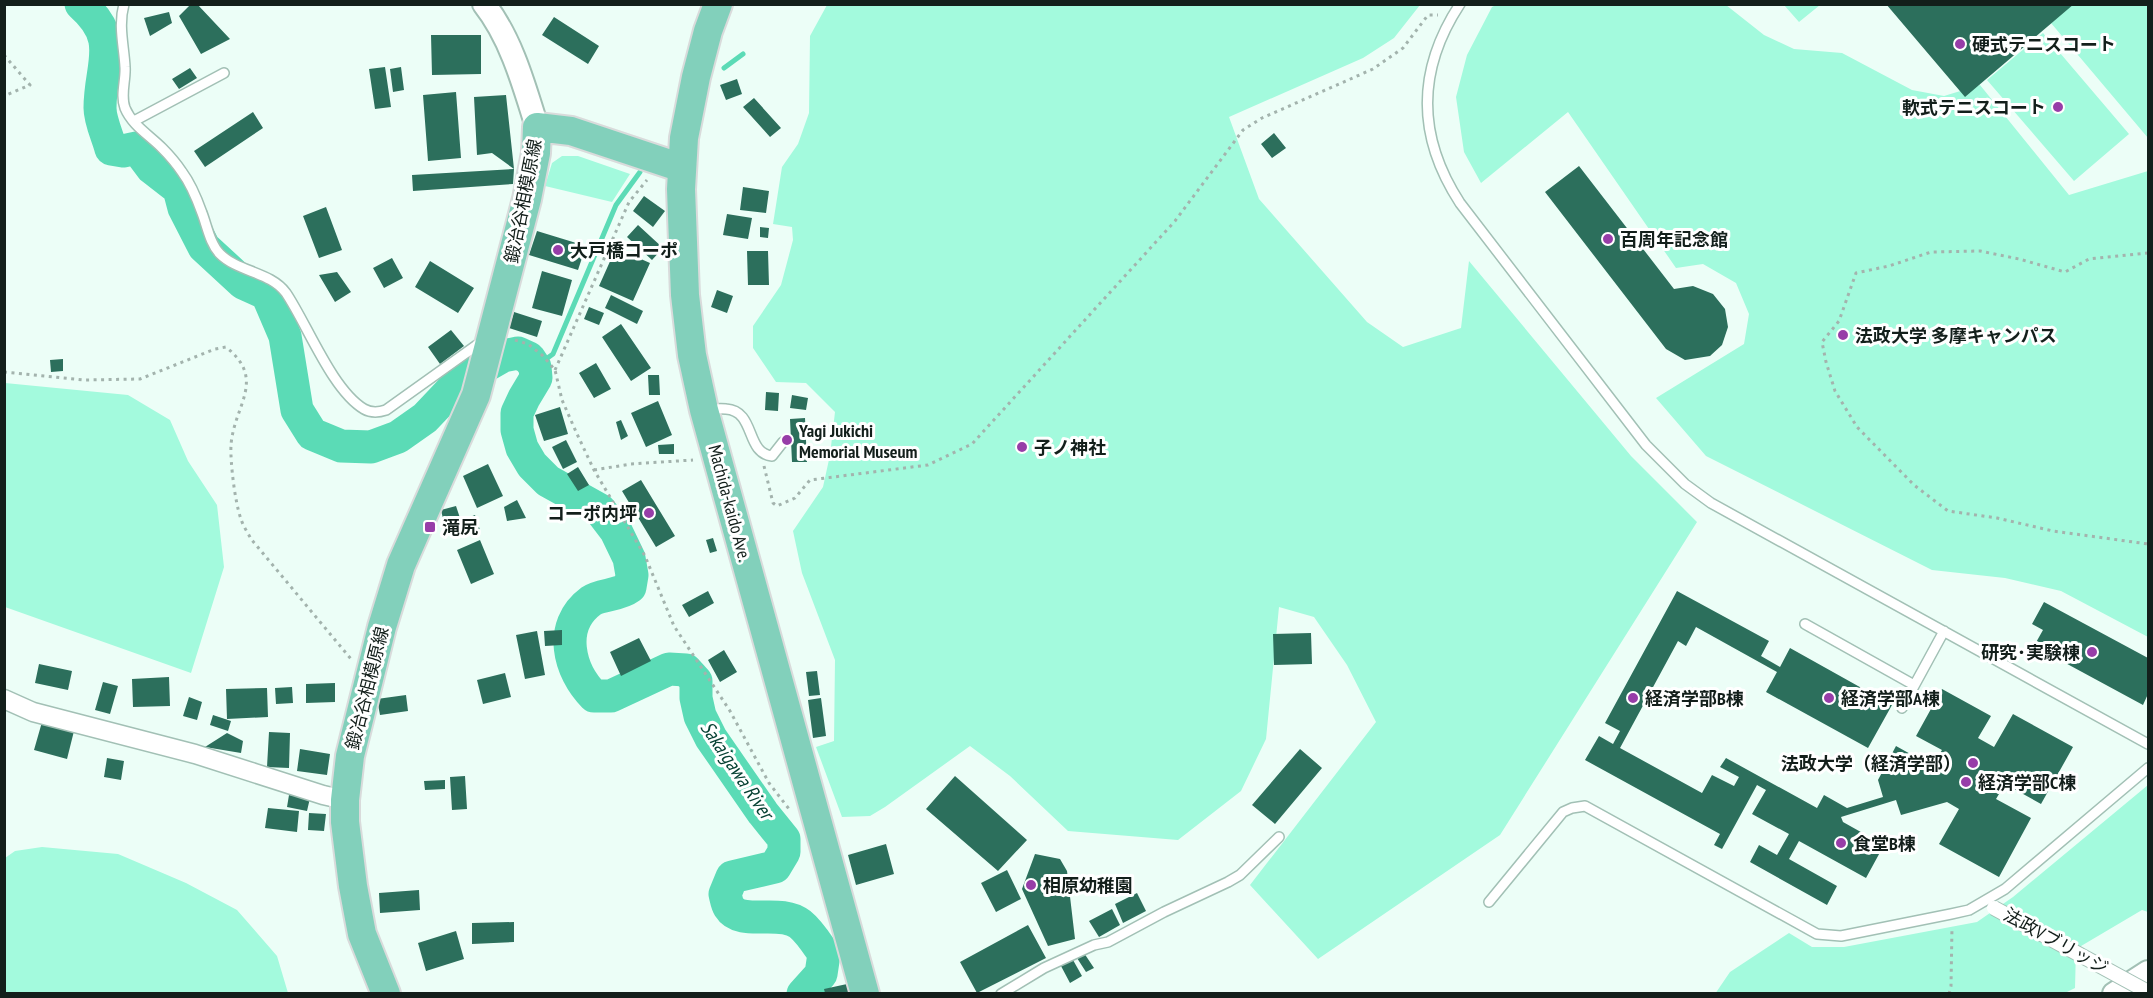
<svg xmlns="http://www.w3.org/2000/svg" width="2153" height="998" font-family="'PT Sans Narrow','Noto Sans JP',sans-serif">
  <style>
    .green { fill: #a3fadd }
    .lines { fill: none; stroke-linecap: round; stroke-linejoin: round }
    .stream { stroke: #5bdbb6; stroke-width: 5 }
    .river { stroke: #5bdbb6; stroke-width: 33 }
    .building { fill: #2c6f5c }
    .service-casing { stroke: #a2c0b5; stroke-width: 12 }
    .minor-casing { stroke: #a2c0b5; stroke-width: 21 }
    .tertiary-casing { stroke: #a2c0b5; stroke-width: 26 }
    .primary-casing { stroke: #d9dbdb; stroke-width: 32 }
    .path { stroke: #a3b3ad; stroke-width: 3; stroke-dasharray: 3 4.5; stroke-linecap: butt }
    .service { stroke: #fff; stroke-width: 9 }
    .minor { stroke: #fff; stroke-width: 18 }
    .tertiary { stroke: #fff; stroke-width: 22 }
    .primary { stroke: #82d0bb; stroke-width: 28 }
    .pedestrian-bridge-casing { stroke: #a2c0b5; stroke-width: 16; stroke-linecap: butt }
    .pedestrian-bridge { stroke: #fff; stroke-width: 14 }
    .poi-dot { fill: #973da8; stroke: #fff; stroke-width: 2 }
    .labels { text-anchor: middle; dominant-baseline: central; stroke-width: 6; stroke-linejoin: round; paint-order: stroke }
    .poi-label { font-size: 18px; font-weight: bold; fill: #131f1b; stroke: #fff; text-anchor: start }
    .street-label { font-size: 18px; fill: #131f1b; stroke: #fff }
    .water-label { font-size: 20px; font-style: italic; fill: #074133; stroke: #fff }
  </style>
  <rect width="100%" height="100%" fill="#ecfef7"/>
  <path class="green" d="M827,5h593l-26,33 -31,20 -134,59 30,82 108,123 36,25 58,-19 8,-67 162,195 66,66 -197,313 -182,124 -68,-74 126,-163 -29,-57 -33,-48 -35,-10 -13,132 -25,52 -63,49 -110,-9 -58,-55 -40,-30 -85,61 -15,9 -28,1 -26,-70 18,-6 1,-81 -33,-87 -9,-42 30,-44 7,-32 5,-43 -29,-29 -30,-1 -23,-34v-22l28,-41 12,-45 -1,-13 -19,-3 9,-57 16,-23 11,-31 1,-77z
    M1496,5h230l38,30 30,14 48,4 70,37 32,6 36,-11 89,110 79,-24v466l-87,-46 -56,-13 -73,-8 -226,-114 -50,-58 88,-54 5,-30 -13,-31 -33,-19 -27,4 -108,-156 -87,71 -17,-31 -8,-55 11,-42 25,-48z
    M1784,5h36l-21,17z
    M2072,5h76v133l-97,-115z
    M2043,33l86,101 -55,47 -87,-101z
    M562,156h16l52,18 -18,28 -67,-16 7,-23z
    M5,383l123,12 42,25 18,41 29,44 7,62 -33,106 -186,-66z
    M2148,785v127l-6,-2 -66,39 -1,39 -10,5 -350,1 15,-22 59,-39 23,14h32l133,-25 36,-25z
    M42,847l76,7 68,29 51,27 40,46 11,37h-283v-135l10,-7z"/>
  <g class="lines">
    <path class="stream" d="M724,68l19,-14
      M535,367l18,-13 63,-149 24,-33"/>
    <path class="river" d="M81,4c41,36 19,60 19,104 0,13 8,29 11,41l12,2 14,-3 15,20 27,21 5,19 20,39 39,36 24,11 18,42 12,74 15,24 29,12 30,1 27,-10 27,-19 36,-38 42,-24 15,-3 11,5 6,9 1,11 -12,20 -7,15v17l5,18 10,17 16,16 52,29 16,21 13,27 3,17 -2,12c-12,9 -29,7 -39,14 -34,25 -22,70 3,95h17l58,-27 17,1 10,11v17l4,18 11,22 52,75 21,26v13l-9,15 -43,10 -7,17c1,4 2,10 4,13 12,20 51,1 71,17 10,8 17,20 24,30l-3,20 -18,20"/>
  </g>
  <path class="building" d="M191,4h6l33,35 -29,15 -22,-38z
    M1886,4h188l-109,93z
    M169,12l3,11 -22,13 -6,-18z
    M554,17l45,29 -11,18 -46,-29z
    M431,35h50v39l-49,1z
    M385,67l6,40 -16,2 -6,-40z
    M401,67l3,23 -11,2 -3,-23z
    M190,68l7,10 -18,11 -7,-10z
    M737,79l5,15 -16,6 -6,-15z
    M456,92l5,66 -33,3 -5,-66z
    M506,95l8,74 -22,-16 -15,2 -3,-58z
    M754,98l27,30 -11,9 -27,-30z
    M253,112l10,16 -58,39 -11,-16z
    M1274,133l12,15 -14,10 -11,-14z
    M1579,166l95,123 19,-3 20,8 12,15 3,18 -6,18 -12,11 -25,4 -19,-11 -121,-157z
    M514,169l-1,15 -100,7 -1,-16z
    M743,187l26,4 -3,22 -26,-3z
    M644,196l21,15 -12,16 -20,-16z
    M326,207l16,43 -23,8 -16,-42z
    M727,214l25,4 -4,21 -25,-4z
    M638,225l25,23 -11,12 -25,-23z
    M760,227l9,1 -1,10 -8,-1z
    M537,231l49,15 -8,24 -49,-15z
    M616,248l34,15 -17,38 -34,-15z
    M747,251h21l1,34h-21z
    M392,258l11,20 -19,10 -11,-20z
    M430,261l44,27 -16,25 -43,-26z
    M542,271l30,9 -10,36 -30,-8z
    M337,272l14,20 -16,10 -16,-27z
    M717,290l16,6 -6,17 -16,-6z
    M611,295l32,16 -6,13 -32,-16z
    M589,307l15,6 -5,12 -15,-6z
    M514,312l28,9 -5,16 -28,-9z
    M621,324l30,44 -20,13 -29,-44z
    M451,330l13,16 -24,18 -12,-17z
    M63,359v12l-12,1 -1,-12z
    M596,363l15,26 -17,9 -15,-25z
    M648,375h11l1,20h-11z
    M766,392l13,1 -1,18 -13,-1z
    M792,395l16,3 -2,12 -16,-2z
    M658,401l14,34 -26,12 -15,-34z
    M560,407l8,27 -24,7 -9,-26z
    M805,418l2,44h-15l-2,-43z
    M621,420l7,16 -7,4 -5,-18z
    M566,440l11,22 -14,7 -11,-22z
    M674,444v10h-15l-1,-9z
    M488,464l15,32 -26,12 -14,-32z
    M578,467l11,18 -11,6 -11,-17z
    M641,480l34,56 -19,11 -34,-56z
    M517,500l9,18 -19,3 -3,-14z
    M456,506l4,12 -16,5 -3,-13z
    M475,515l5,15 -23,8 -5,-14z
    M713,538l4,13 -7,2 -4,-13z
    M480,540l14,34 -23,10 -14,-34z
    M708,591l6,12 -25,14 -7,-12z
    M1677,591l92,50 -8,15 19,11 10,-19 102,57 -24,43 -102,-56 11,-20 -81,-45 -10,19 -8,-5 -58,107 82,45 10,-18 22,11 5,-9 -19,-10 6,-9 91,50 7,-13 23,13 36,-11 -5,-17 18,-34 36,20 10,-16 -26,-14 26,-47 49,27 -13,22 16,9 19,-33 60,33 -32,57 -36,-20 -9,15 35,19 -32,59 -60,-33 20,-35 -12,-7 -46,13 -5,-15 -55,17 2,5 41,23 -18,33 -67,-37 -10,18 48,27 -10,19 -77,-43 9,-17 18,10 12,-21 -37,-20 14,-24 -9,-5 -35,64 -8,-4 6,-11 -135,-74 14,-24 14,8 7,-13 -15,-8z
    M2044,602l104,56v36l-5,11 -109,-59 9,-16 -11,-6z
    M562,630v15l-17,1 -1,-15z
    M537,631l8,44 -20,4 -9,-44z
    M1311,633l1,31 -38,1 -1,-31z
    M639,638l12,23 -30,15 -11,-24z
    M724,650l13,22 -17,10 -12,-22z
    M39,664l33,7 -4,19 -33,-7z
    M817,671l3,24 -11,1 -3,-24z
    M505,673l6,24 -28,7 -6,-24z
    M169,677l1,29 -37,1 -1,-28z
    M103,682l15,4 -8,28 -15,-4z
    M335,683v19l-29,1v-19z
    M292,687l1,16 -17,1 -1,-16z
    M267,688l1,29 -41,2 -1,-30z
    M406,695l2,16 -28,4 -3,-16z
    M189,697l13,5 -5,18 -14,-4z
    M821,698l5,38 -13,2 -5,-38z
    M213,715l18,6 -3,10 -18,-6z
    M42,722l32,9 -7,28 -33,-9z
    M269,732l21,1 -1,35 -22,-1z
    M227,733l16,8 -2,12 -36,-6z
    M300,749l30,5 -3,21 -30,-4z
    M1300,749l22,19 -47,56 -23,-19z
    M107,758l17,3 -3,19 -17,-3z
    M465,776l2,33 -15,1 -2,-33z
    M955,776l72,64 -29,31 -72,-62z
    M445,780v9l-20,1 -1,-9z
    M289,795l21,3 -3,13 -20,-4z
    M268,808l31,3 -2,21 -32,-4z
    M309,813l17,1 -2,17 -16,-1z
    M886,844l8,30 -38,11 -8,-30z
    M1035,854l25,5 7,12 8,68 -27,7 -26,-57z
    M1007,870l14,29 -25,13 -15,-29z
    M419,890l1,20 -40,3 -1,-20z
    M1137,893l9,18 -23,12 -8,-19z
    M1112,909l8,16 -21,12 -10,-16z
    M514,922v20l-42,2v-21z
    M1028,925l18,33 -69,35 -17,-31z
    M456,931l8,28 -38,12 -8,-28z
    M1084,953l10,15 -8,4 -9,-14z
    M1073,960l9,16 -12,7 -9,-17z
    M847,984l3,9h-25l-1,-4z"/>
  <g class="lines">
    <g class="service-casing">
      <path id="service" d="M124,4c-6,22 0,42 1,63 1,13 -5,28 0,41 7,17 24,27 37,40 7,7 14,15 20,24 9,12 15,27 20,41 5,13 8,31 18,41 18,18 51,18 66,39 21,31 46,97 78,116 7,4 16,3 22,1l98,-70
        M1460,4c-44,67 -43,133 0,199l186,242 39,39 26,19 437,241
        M134,121l90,-48
        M706,410c7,-1 13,-2 20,-1 30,2 19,44 46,47l11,-14
        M1805,624l109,61
        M1902,708l42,-77
        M1489,902l74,-90 9,-4 13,-2 232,128 24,2 110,-22 18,-4 36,-21 143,-121
        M1001,994l43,-26 50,-23 14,-3 56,-30 64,-30 12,-7 39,-38"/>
    </g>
    <g class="minor-casing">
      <path id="minor" d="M4,699l29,13 162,42 128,41 22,5"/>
    </g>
    <g class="tertiary-casing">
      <path id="tertiary" d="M484,4c27,34 40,81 53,123
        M2114,994l34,-22"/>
    </g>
    <g class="primary-casing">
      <path id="primary" d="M718,4l-10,27 -12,46 -12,61 -3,51 4,106 7,60 12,55 161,584
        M386,994l-24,-60 -9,-48 -8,-64v-22l5,-44 32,-129 19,-62 75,-170 51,-196 9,-46 1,-26 34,4 111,37"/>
    </g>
    <path class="path" d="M4,55l26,30 -26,11
      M2148,253l-59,6 -24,13 -46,-13 -39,-8 -49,1 -42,14 -33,7 -17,48 -17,21 4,20 9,29 22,36 57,58 34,26 49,7 56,13 95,13
      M515,340l13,4 14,11 13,15 7,30 15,34 17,36 51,86 29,70 56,85 39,72 20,26
      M555,370l74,-168 18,-22
      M4,372l79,8 57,-1 75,-30 11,-2c41,33 8,58 5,98 -1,16 4,58 10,74 2,7 7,14 10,20l100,120
      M764,466l9,37 4,3 18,-8 15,-18 118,-15 44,-21 203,-223 68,-91 19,-12 111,-49 30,-21 25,-33h10
      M594,470l37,-6 62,-4
      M1949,994l2,-8 1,-59"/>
    <use href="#service" class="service"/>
    <use href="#minor" class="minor"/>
    <use href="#tertiary" class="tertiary"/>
    <use href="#primary" class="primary"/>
    <g class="pedestrian-bridge-casing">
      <path id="pedestrian-bridge" d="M1994,908l154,84"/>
    </g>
    <use href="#pedestrian-bridge" class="pedestrian-bridge"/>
  </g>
  <g class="poi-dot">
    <circle cx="1960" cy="44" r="6"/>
    <circle cx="2058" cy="107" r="6"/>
    <circle cx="1608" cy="239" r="6"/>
    <circle cx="558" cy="250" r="6"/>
    <circle cx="1843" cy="335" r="6"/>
    <circle cx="787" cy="440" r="6"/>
    <circle cx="1022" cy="447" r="6"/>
    <circle cx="649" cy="513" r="6"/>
    <rect x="424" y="521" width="12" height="12" rx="3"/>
    <circle cx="2092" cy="652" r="6"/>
    <circle cx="1633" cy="698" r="6"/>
    <circle cx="1829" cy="698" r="6"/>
    <circle cx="1973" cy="763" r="6"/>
    <circle cx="1966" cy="782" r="6"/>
    <circle cx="1841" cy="843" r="6"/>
    <circle cx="1031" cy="885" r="6"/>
  </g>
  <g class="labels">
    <g class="poi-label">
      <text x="1972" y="44">硬式テニスコート</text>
      <text x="2046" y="107" text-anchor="end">軟式テニスコート</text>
      <text x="1620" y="239">百周年記念館</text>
      <text x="570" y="250">大戸橋コーポ</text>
      <text x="1855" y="335">法政大学 多摩キャンパス</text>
      <text x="799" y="430">Yagi Jukichi<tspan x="799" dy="21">Memorial Museum</tspan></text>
      <text x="1034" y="447">子ノ神社</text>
      <text x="637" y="513" text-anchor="end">コーポ内坪</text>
      <text x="442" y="527">滝尻</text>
      <text x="2080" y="652" text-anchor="end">研究･実験棟</text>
      <text x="1645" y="698">経済学部B棟</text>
      <text x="1841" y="698">経済学部A棟</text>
      <text x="1961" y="763" text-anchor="end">法政大学（経済学部）</text>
      <text x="1978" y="782">経済学部C棟</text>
      <text x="1853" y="843">食堂B棟</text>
      <text x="1043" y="885">相原幼稚園</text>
    </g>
    <g class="street-label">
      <text transform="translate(523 201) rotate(-79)">鍛冶谷相模原線</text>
      <text transform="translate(730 503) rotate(75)">Machida-kaido Ave.</text>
      <text transform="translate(367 688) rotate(-76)">鍛冶谷相模原線</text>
      <text transform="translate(2056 941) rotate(29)">法政Vブリッジ</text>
    </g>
    <g class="water-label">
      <text transform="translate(737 770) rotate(56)">Sakaigawa River</text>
    </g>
  </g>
  <rect width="2153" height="998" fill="none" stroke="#131f1b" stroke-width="12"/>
</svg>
